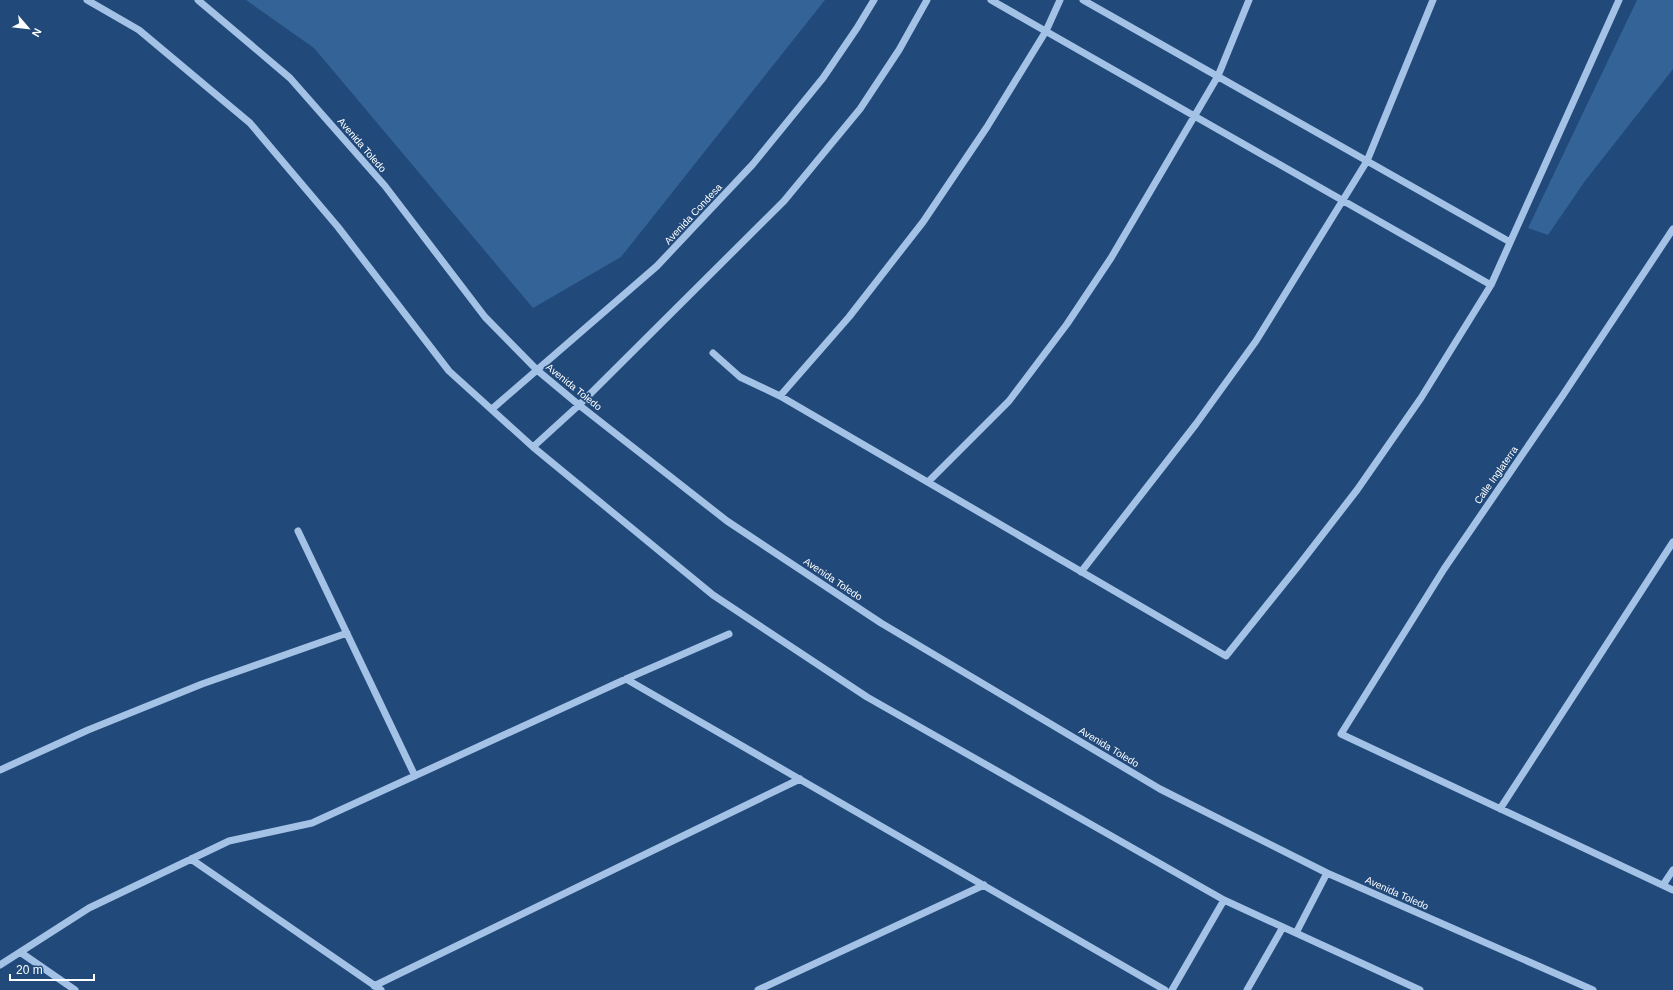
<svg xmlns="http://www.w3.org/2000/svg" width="1673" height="990" font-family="Arial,sans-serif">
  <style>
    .green { fill: #346398 }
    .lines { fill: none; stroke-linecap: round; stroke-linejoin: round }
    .minor { stroke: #a3c2e5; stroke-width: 7 }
    .labels { text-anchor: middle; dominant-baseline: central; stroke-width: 3.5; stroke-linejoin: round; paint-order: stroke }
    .street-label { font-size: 10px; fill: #fff; stroke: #21497a }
  </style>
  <rect width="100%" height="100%" fill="#21497a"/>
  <path class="green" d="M246,0h579l-204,257 -88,51 -219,-260z
    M1637,0h36v69l-88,112 -37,54 -20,-7z"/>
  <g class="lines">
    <path class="minor" d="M87,0l52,30 111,93 88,104 111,144 84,76 180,148 154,102 357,203 196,90
      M198,0l92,78 95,108 100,131 52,53 42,35 148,116 154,102 279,166 167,84 266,117
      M991,0l500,285
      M1083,0l427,242
      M1673,229l-110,166 -119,174 -103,165 332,156
      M713,353l27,24 40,19 446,260 73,-91 58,-75 64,-92 70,-113 128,-285
      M780,396l69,-79 74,-95 64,-95 59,-96 14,-31
      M492,409l165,-143 96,-102 70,-86 34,-50 17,-28
      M533,447l46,-42 205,-204 76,-92 39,-59 28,-50
      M928,482l81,-81 58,-77 44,-66 107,-182 31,-76
      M298,531l117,245
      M1081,572l115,-148 60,-83 111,-180 66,-161
      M626,679l539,311
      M0,770l88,-40 114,-46 145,-51
      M1500,809l173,-267
      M191,859l190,131
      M1663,885l10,-15
      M1296,933l31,-60
      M20,952l55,38
      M0,965l89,-57 140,-67 83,-18 314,-144 103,-45
      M374,986l426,-207
      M758,990l226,-105
      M1172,990l52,-90
      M1247,990l36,-63"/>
  </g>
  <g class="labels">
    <g class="street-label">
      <text transform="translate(362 145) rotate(49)">Avenida Toledo</text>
      <text transform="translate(693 214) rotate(-47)">Avenida Condesa</text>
      <text transform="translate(574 387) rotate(39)">Avenida Toledo</text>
      <text transform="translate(1496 475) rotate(-55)">Calle Inglaterra</text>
      <text transform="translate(833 579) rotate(34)">Avenida Toledo</text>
      <text transform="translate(1109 747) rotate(31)">Avenida Toledo</text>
      <text transform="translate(1397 893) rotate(24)">Avenida Toledo</text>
    </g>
  </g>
  <g transform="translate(28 28) rotate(118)" stroke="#21497a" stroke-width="3" paint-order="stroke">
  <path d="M0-3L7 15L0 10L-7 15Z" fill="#ffffff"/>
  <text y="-6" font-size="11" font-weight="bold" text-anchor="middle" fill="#ffffff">N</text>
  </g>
  <path d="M10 974v6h84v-6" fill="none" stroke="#ffffff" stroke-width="2"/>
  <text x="16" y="974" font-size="12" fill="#ffffff" stroke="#21497a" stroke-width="3" paint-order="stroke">20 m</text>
</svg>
